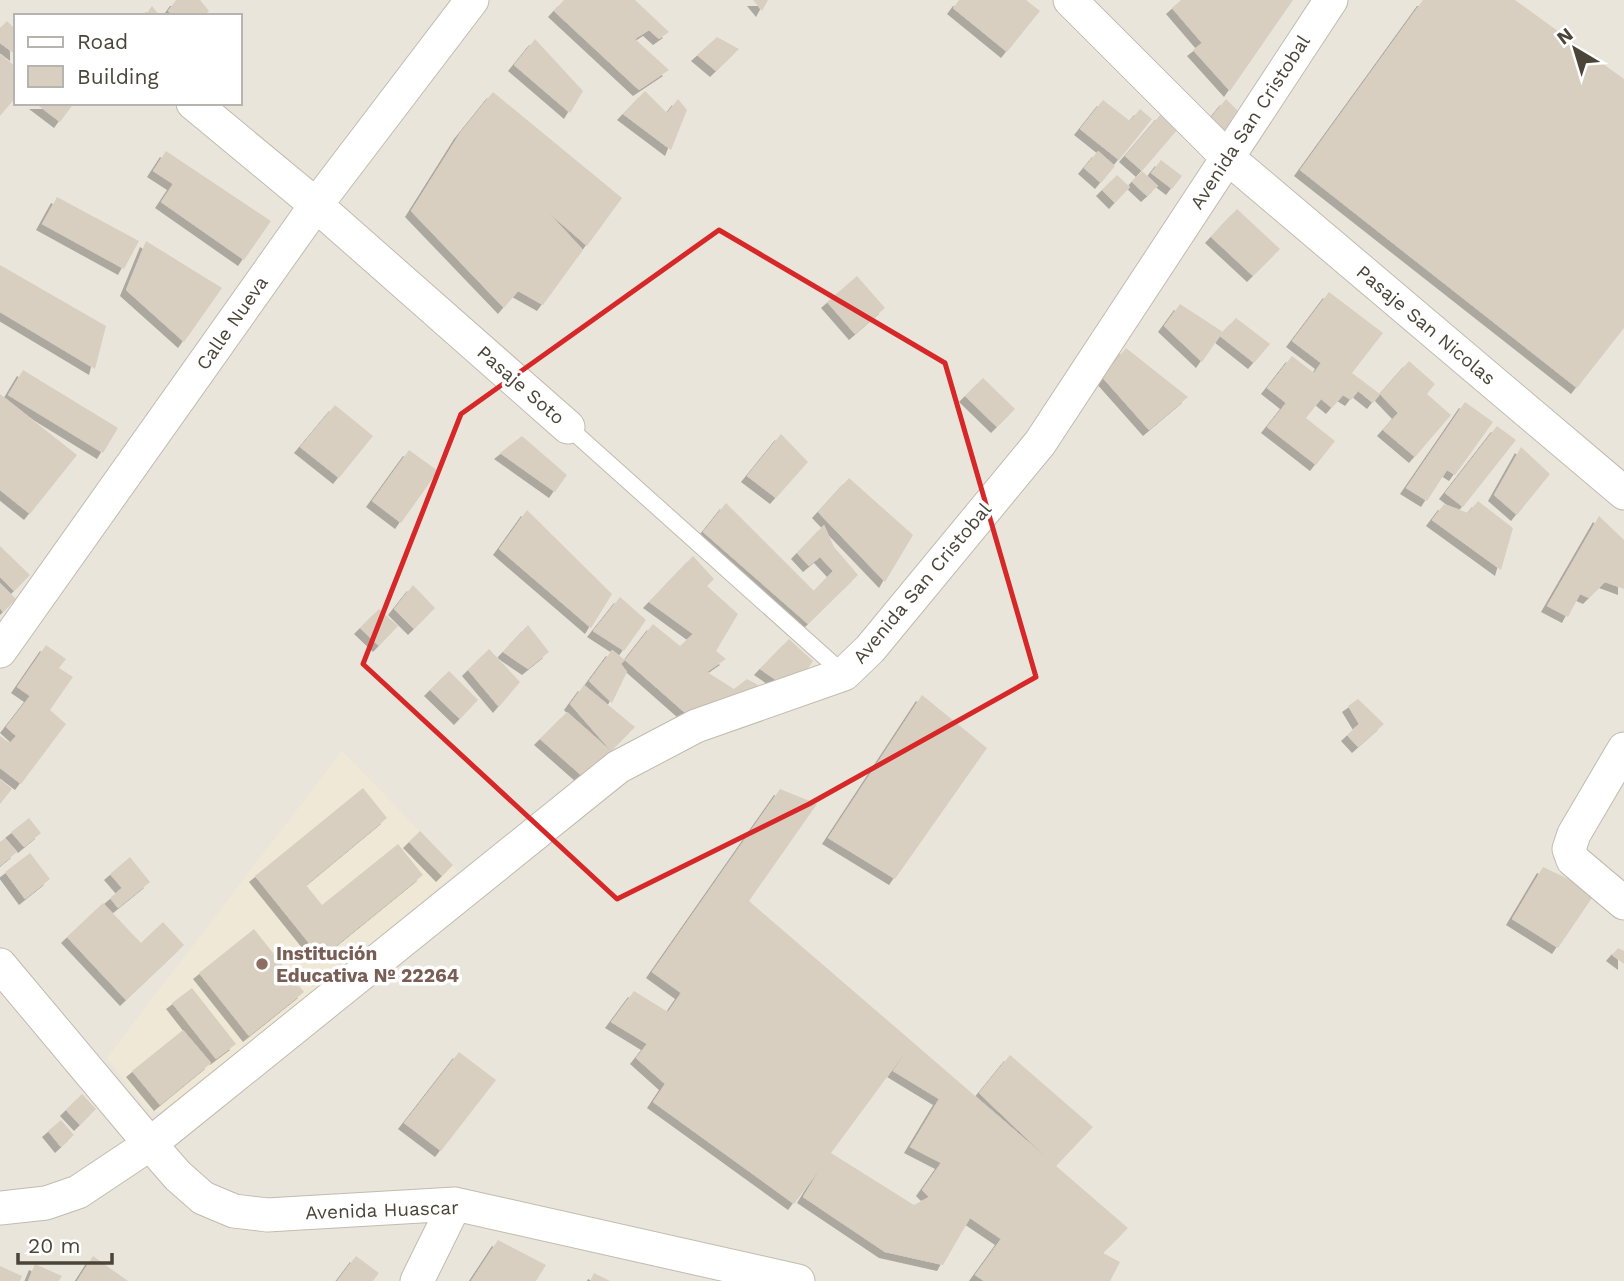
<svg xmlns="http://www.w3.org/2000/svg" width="1624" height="1281" font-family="'Work Sans',sans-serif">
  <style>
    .residential { fill: #eae5da; fill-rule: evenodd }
    .education { fill: #efe8d6 }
    .building { fill: #d8cfc1; fill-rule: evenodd; filter: url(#shadow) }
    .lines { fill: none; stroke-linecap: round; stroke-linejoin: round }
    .service-casing { stroke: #c2bbae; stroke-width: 18 }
    .minor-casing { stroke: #c2bbae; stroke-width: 35 }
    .service { stroke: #fff; stroke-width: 16 }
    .minor { stroke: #fff; stroke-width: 33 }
    .marked { fill: none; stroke: #d62828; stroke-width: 5; stroke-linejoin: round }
    .education-dot { fill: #8d6e63; stroke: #fff; stroke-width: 2.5 }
    .labels { text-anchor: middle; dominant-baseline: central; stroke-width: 7; stroke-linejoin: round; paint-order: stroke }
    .street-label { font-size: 19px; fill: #4b4439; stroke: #fff }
    .education-label { font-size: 19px; font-weight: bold; fill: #785e54; stroke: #fff; text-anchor: start }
  </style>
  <defs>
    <filter id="shadow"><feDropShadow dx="-6" dy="6" stdDeviation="0" flood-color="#0004"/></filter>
  </defs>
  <rect width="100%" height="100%" fill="#f6f3ec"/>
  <path class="residential" d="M0,0h1624v1281h-1624zM16,16h224v87h-224z"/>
  <path class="education" d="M342,751l116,120 -293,243 -18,-5 -40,-51z"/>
  <path class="building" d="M176,0h24l9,11 -5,5h-31l-5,-5z
    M564,0h71l34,32 -10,7 -10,-9 -14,9 34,31 -30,20 -85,-79z
    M753,0h15l-6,11z
    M959,0h67l14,11 -33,41 -54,-44z
    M1181,0h112l-63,91 -37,-41 9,-7 -30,-35z
    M1423,0h92l109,79v249l-47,60 -277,-218z
    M152,6l8,10h-15z
    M7,21l9,9v25l-16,-12v-15z
    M717,37l22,12 -23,22 -19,-16z
    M535,39l48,52 -13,22 -56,-48z
    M0,54l16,13v30l-16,19z
    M645,91l22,22 11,-14 9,11 -16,40 -48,-36z
    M493,92l129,106 -35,48 -38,-33 34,37 -40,55 -25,-14 -14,17 -93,-97 49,-78z
    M1226,99l16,16 -18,27 -19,-17z
    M1103,100l27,21 10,-12 12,10 -33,41 -39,-31z
    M35,103h39l-14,19z
    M1161,114l17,15 -36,42 -17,-15z
    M166,151l105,70 -27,39 -83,-58 12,-18 -20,-13z
    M1098,151l17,15 -14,17 -17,-15z
    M1161,160l21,16 -10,13 -21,-16z
    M1142,171l16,15 -11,10 -15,-14z
    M1117,175l13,12 -15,16 -13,-13z
    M57,197l82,44 -15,28 -82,-45z
    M1237,209l43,40 -27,27 -42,-39z
    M146,241l76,47 -38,54 -58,-52z
    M0,265l106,61 -11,43 -95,-57z
    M857,276l28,32 -30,26 -28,-32z
    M1329,292l54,41 -31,40 28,21 -7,9 -15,-12 -7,9 -8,-5 -11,13 -11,-9 -15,19 29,23 -19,24 -49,-38 19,-24 -19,-15 25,-32 22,17 7,-10 -29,-22z
    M1180,304l43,28 13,-14 34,26 -16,19 -34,-27 -18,26 -38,-36z
    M1126,348l62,49 -39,33 -47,-53z
    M1409,361l26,23 -8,10 24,21 -36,42 -32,-27 15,-17 -18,-19z
    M23,370l95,58 -15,25 -95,-58z
    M983,378l32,31 -18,18 -32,-31z
    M0,394l77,61 -47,59 -30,-24z
    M1465,402l28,20 -38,53 -8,-5 -20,31 -21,-13z
    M335,405l38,31 -34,42 -39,-31z
    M1497,426l19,14 -53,67 -18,-14z
    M781,434l27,28 -32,36 -29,-22z
    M522,436l45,39 -12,17 -55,-39z
    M1521,447l29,27 -33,41 -23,-20z
    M409,450l29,21 -37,52 -29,-22z
    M849,478l64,57 -28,47 -67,-70z
    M1478,501l35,27 -12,42 -69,-50 12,-16 24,9z
    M726,503l88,88 19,-20 -13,-14 -11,9 -12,-13 27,-28 10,22 24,28 -50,49 -105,-92z
    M527,510l85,84 -21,34 -92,-79z
    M1599,516l25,24v49l-19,-7 -16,16 -9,-4 -12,23 -21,-11z
    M0,546l30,29 -16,16 -14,-14z
    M693,556l21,23 -7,7 31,28 -22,37 10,8 -19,13 27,17 13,-10 11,6 -13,15 -53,19 -67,-59 28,-36 27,22 13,-12 -44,-32z
    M0,583l16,16 -13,13 -3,-4z
    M413,585l22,23 -21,21 -20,-20z
    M620,597l26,23 -22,31 -31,-20z
    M379,609l19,17 -19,20 -19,-18z
    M528,625l21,27 -21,17 -25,-17z
    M789,639l24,22 -21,30 -32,-22z
    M46,645l20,14 -7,9 14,9 -23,33 16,14 -45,60 -21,-16v-32l10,7 6,-7 -10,-9 24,-31 -13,-9z
    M489,649l31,33 -21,25 -31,-37z
    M612,650l13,10 -4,4 6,8 -15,31 -23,-22z
    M449,671l29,29 -18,19 -30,-29z
    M584,685l51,42 -24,24 -41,-47z
    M922,695l65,53 -92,131 -67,-41z
    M1358,699l26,25 -26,23 -11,-12 12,-11 -11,-18z
    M567,712l44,39 -29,25 -42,-37z
    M0,779l12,10 -12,15z
    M363,788l24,30 -81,67 16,20 76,-61 25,31 -102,83 -66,-82z
    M780,789l37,15 -68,97 297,256 -67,-64 31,-38 83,72 -37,39 72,62 -25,25 17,9 -10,19h-126l-9,-6 26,-36 -31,-21 -27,47 -58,-13 -82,-55 17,-28 -26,35 -141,-102 12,-18 -29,-26 11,-14 -36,-22 23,-31 34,21 13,-19 -29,-21zM907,1050l-14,21 46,28 -29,48 31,16 -19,27 7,7 -15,8 -83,-52z
    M29,818l12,15 -17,14 -13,-15z
    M420,831l33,34 -11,11 -33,-34z
    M5,838l12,14 -17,14v-24z
    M30,853l20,26 -25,20 -20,-27z
    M130,857l20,25 -32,26 -8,-10 12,-10 -12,-14z
    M1543,867l53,25 -38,56 -46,-29z
    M103,903l38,40 22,-21 21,23 -58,55 -59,-63z
    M254,929l50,63 -55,44 -50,-63z
    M1618,948l6,3v13l-12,-9z
    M192,988l44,56 -20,15 -44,-56z
    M183,1030l28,33 -51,42 -28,-34z
    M459,1052l37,28 -55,71 -37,-28z
    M82,1094l14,15 -16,16 -14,-15z
    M61,1120l13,15 -13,12 -13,-16z
    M498,1240l48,25 -10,16h-65z
    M93,1256l35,25h-51z
    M356,1256l23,17 -6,8h-36z
    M35,1264l27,12 -3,5h-31z
    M0,1266l22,10 -2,5h-20z
    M594,1273l16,8h-20z"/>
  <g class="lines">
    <g class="service-casing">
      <path id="service" d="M568,427l276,247"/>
    </g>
    <g class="minor-casing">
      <path id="minor" d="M1070,0l157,157 397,336
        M193,103l123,102 252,222
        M0,651l316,-446 156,-205
        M1624,749l-50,85 -5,15 4,11 51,43
        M0,965l150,179 468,-377 78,-41 148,-52 26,-25 170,-206 291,-443
        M0,1208l46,-5 32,-11 72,-48 28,32 25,22 31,13 33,4 188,-11 343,77
        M417,1281l38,-77"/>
    </g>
    <use href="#service" class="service"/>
    <use href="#minor" class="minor"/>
  </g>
  <path class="marked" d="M719,230l226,133 91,314 -227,127 -192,95 -254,-235 98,-250z"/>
  <circle class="education-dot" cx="262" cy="964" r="7"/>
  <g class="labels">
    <g class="street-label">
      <text transform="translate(1250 122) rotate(-57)">Avenida San Cristobal</text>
      <text transform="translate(232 323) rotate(-55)">Calle Nueva</text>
      <text transform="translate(1426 325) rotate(40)">Pasaje San Nicolas</text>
      <text transform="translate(521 385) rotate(41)">Pasaje Soto</text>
      <text transform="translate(922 583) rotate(-50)">Avenida San Cristobal</text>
      <text transform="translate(382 1210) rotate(-2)">Avenida Huascar</text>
    </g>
    <g class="education-label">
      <text x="276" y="953">Institución<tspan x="276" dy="22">Educativa Nº 22264</tspan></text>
    </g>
  </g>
  <rect x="14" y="14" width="228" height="91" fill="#ffffff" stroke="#b7b4b0" stroke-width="2"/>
  <rect x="28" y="37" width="35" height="10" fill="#ffffff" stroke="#b7b4b0" stroke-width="2"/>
  <text x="77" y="49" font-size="21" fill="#4b4439">Road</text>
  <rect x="28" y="66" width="35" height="21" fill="#d8cfc1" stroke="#b7b4b0" stroke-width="2"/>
  <text x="77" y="84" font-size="21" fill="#4b4439">Building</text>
  <g transform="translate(1575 49) rotate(322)" stroke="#ffffff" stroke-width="5" paint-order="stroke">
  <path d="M0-5L12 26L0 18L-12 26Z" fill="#4b4439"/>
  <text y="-10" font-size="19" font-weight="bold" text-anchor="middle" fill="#4b4439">N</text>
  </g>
  <path d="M18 1253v10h94v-10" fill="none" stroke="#4b4439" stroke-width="3.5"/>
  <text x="28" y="1253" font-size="21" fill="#4b4439" stroke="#ffffff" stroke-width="5" paint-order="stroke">20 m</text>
</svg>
